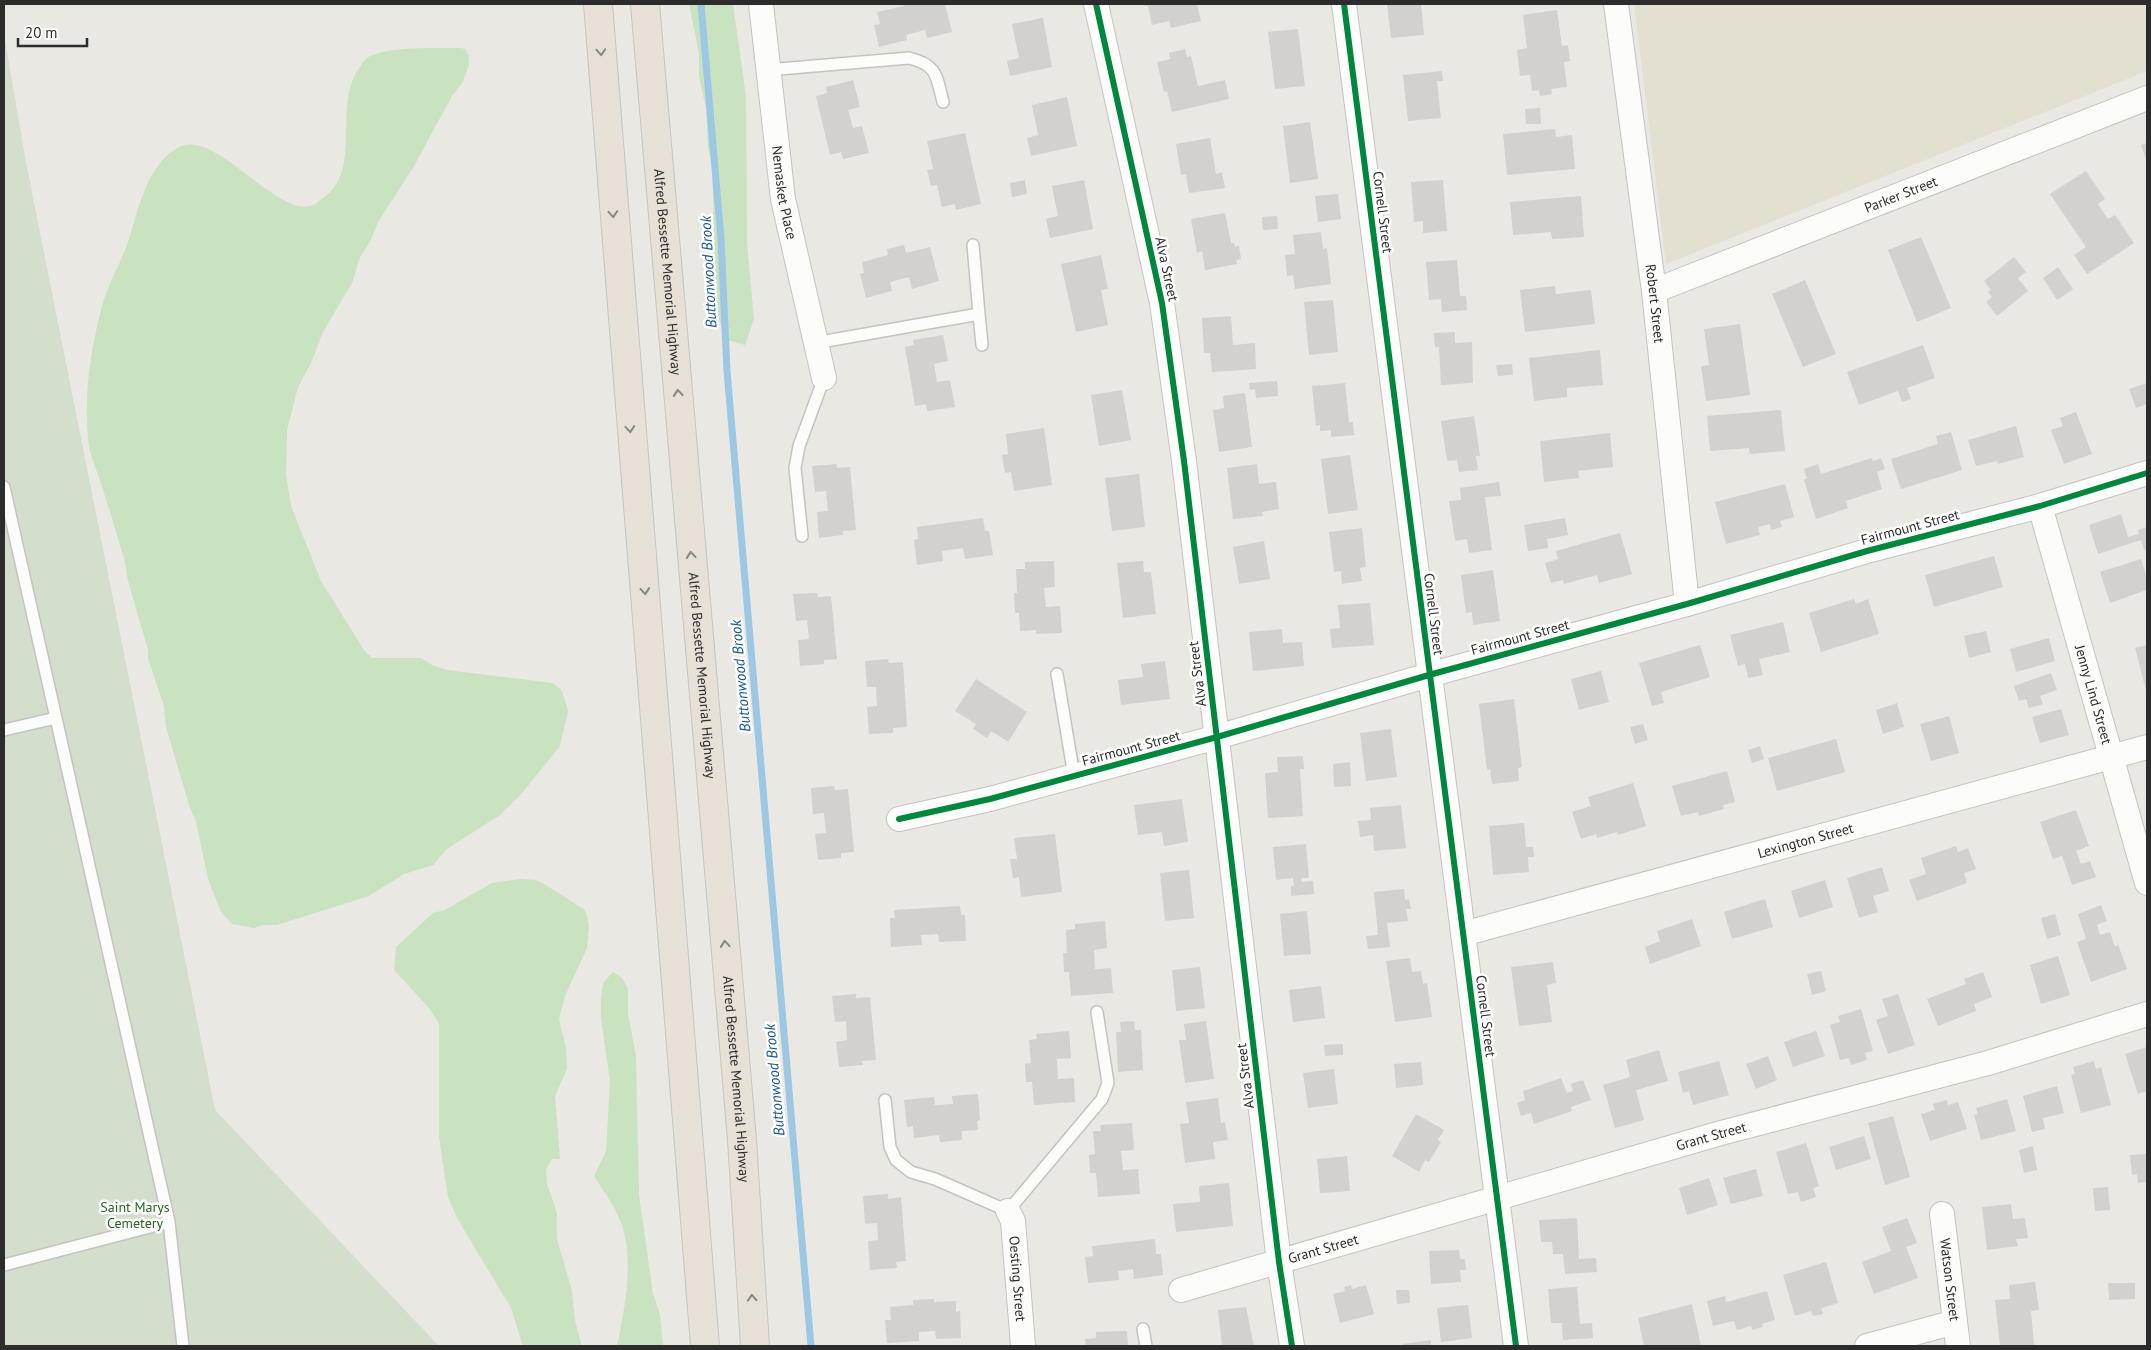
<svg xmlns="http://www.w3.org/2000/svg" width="2151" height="1350" font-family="'PT Sans',sans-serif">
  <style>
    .education { fill: #e3e0d2 }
    .green { fill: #c9e2bf }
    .cemetery { fill: #d4decc }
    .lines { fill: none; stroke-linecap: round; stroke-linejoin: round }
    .stream { stroke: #9dc8e4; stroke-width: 7 }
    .building { fill: #d2d1ce }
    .service-casing { stroke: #c4c3c2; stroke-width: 14 }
    .minor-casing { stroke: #c4c3c2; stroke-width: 26 }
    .motorway-casing { stroke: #c5c5c2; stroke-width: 30 }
    .service { stroke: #fcfcfb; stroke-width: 11 }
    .minor { stroke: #fcfcfb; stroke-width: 24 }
    .motorway { stroke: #e7e0d6; stroke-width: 28 }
    .cycleway-casing { stroke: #fff; stroke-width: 9 }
    .cycleway { stroke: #00873e; stroke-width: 6 }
    .oneway { stroke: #8a8681 }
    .labels { text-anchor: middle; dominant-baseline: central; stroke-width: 5; stroke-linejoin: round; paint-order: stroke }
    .street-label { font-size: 14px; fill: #2c2c2c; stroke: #fff }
    .park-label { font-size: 14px; fill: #266421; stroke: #fff }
    .water-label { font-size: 15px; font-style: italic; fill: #1a5892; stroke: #fff }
  </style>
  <rect width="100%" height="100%" fill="#e9e8e3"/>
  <path class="education" d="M1634,4h513v67l-481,193z"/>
  <path class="green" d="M689,4h44l13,93 1,146 7,76 -9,26 -21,-6 -8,-33 -4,-144 -4,-13 -2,-41 -7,-31v-24z
    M460,48l5,1 4,7v8l-6,18 -11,14 -38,70 -36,56 -8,20 -11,17 -6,22 -30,51 -12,31 -13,24 -11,43 -1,45 5,31 30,75 43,69 8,8h49l11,7 15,5 106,13 9,8 6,20 -8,35 -38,47 -22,22 -53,34 -14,16 -29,9 -35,22 -92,29h-14l-9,3 -22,-4 -11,-12 -13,-33 -12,-58 -6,-13 -24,-81 -2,-21 -16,-47v-9l-21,-73 -2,-16c-8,-26 -16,-52 -24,-78 -4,-12 -10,-25 -12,-37 -6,-47 1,-94 13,-140 6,-23 20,-44 27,-67 10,-31 18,-75 50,-92 39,-20 105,82 139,55 4,-4 10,-7 13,-11 28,-30 3,-87 28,-123 2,-2 5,-8 8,-10 16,-12 72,-10 93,-10z
    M521,879l15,1 8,4 41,26 4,14 -2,24 -22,48 -6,23 7,29 1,21 -12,27 5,63h-8l-6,10 1,15 10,29v26l15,52 3,30 7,25h-59l-12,-38 -54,-90 -9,-21 -9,-60v-114l-11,-16 -34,-37 2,-23 37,-34 12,-3 47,-27z
    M613,972l9,6 6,11v25l8,42 3,139 14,99 7,21 3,31h-46c8,-38 19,-94 1,-130 -6,-14 -16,-27 -24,-40l12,-25 4,-71 -9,-61v-22l2,-14z"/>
  <path class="cemetery" d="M4,34l21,123 190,953 224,236h-435z"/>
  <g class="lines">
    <path class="stream" d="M701,4l20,235 6,132 84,975"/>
  </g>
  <path class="building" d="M903,4h42l7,28 -25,6 -2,-8 -19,5 1,5 -28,7 -5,-22 6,-1 -3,-12 27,-6z
    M1144,4h53l4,17 -30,7 -2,-7 -17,4 -4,-19h-3z
    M1387,4h34l3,31 -33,3z
    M1557,10l5,36 6,-1 2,16 -6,1 3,25 -16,2 1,5 -12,2 -1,-6 -7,1 -2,-16 -10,1 -3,-26 10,-2 -4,-33z
    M1043,18l9,49 -42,9 -3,-15 12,-3 -7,-34z
    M1298,29l7,57 -30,3 -7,-57z
    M1185,49l2,8 4,-1 7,30 27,-6 4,19 -57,13 -5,-21 -3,1 -7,-30 13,-3 -1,-6z
    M1442,71l1,10h-6l4,37 -33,3 -5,-46z
    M853,80l7,27 -12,3 5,18 9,-2 7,27 -26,6 -2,-7 -11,3 -14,-59 11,-3 -1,-6z
    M1067,97l10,49 -46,10 -4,-18 11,-3 -6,-30z
    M1540,108l1,16h-15l-1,-15z
    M1310,122l8,57 -28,4 -7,-57z
    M1555,129l1,8 16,-2 3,34 -68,6 -4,-41z
    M965,133l16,71 -25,6 -1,-6 -13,3 -5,-22 -6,1 -4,-16 6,-1 -6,-28z
    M1210,138l6,36 6,-2 3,16 -36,5 -3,-19 -5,1 -5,-31z
    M2147,143v19l-6,-17z
    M2086,171l19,28 -7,5 10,15 7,-4 19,28 -47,31 -13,-19 12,-8 -36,-53z
    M1025,180l2,14 -15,3 -2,-14z
    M1084,180l9,49 -43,9 -4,-19 12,-3 -6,-30z
    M1443,180l4,51 -24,2v-12l-9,1 -3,-40z
    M1338,194l3,25 -23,3 -3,-26z
    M1581,196l3,41 -32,2 -1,-7 -38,3 -3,-33z
    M1225,213l6,30h3l1,4 4,-1 2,13 -5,1 1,4 -32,6 -3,-19 -5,2 -6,-34z
    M1277,216l1,13 -15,1 -1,-13z
    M1321,232l2,17 4,-1 4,36 -36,5 -2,-14 -6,1 -2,-21 10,-1 -2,-19z
    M1921,237l30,71 -34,14 -29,-72z
    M904,245l2,8 24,-6 9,34 -27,8 -3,-12 -19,5 2,9 -26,7 -6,-24 4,-1 -2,-11 26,-7 -1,-6z
    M1101,255l7,34 -7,1 7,35 -32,7 -15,-68z
    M2014,257l12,15 -8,6 10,13 -31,25 -11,-14 6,-5 -4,-5 3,-2 -7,-9z
    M1457,260l3,36h6l1,14 -25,2 -1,-13 -12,1 -3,-38z
    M2058,267l15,22 -16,11 -14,-22z
    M1805,280l31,74 -33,13 -31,-73z
    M1555,286l1,8 35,-4 4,34 -70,8 -5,-42z
    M1333,300l5,52 -29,3 -5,-53z
    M1231,316l2,29 22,-2 1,26 -44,3 -2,-19h-6l-2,-35z
    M1740,324l10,71 -44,6 -5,-35 8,-1 -5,-36z
    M1455,332v11l17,-1 1,41 -32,2 -2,-38h-4l-1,-14z
    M943,335l5,26 -14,3 3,18 13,-2 5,27 -28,4 -1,-7 -11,2 -10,-59 9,-2 -1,-5z
    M1923,345l12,33 -28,10 4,11 -9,3 -4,-11 -39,14 -12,-33z
    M1600,350l3,35 -36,3v9l-33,4 -5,-43z
    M1512,364l1,11 -15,1 -2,-11z
    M1277,381l1,15 -22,2 -1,-9 -5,1 -1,-7z
    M1345,383l4,39h4l1,13 -23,2v-7l-11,1v-6l-4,1 -4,-40z
    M2147,383v21l-11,4 -7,-19z
    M1122,390l9,50 -32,6 -8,-51z
    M1245,393l7,54 -33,5 -6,-42 11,-2 -1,-12z
    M1781,410l4,41 -35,3 -1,-6 -39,3 -3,-35z
    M2076,412l16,42 -28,10 -13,-34 12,-4 -3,-8z
    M1474,416l6,40h-4l2,14 -19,2 -2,-12 -10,1 -6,-40z
    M2016,426l8,31 -26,7 -1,-3 -21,5 -8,-26z
    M1044,428l8,57 -38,6 -3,-19 -6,1 -3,-18 6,-1 -2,-20z
    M1951,432l11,38 -61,19 -10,-30 47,-15 -2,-8z
    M1610,433l3,34 -35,4 1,7 -35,4 -4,-41z
    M1350,455l8,55 -30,4 -7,-55z
    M1872,458l1,3 8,-3 4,11 -8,3 5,17 -36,12 2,7 -32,11 -12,-39 3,-2 -3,-9 14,-5 3,10z
    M836,464l1,4 13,-1 6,63 -13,1v4l-24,3 -2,-26 11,-1 -2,-20 -11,1 -3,-26z
    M1257,464l2,20 17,-2 3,27 -17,3 1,4 -30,3 -6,-51z
    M1139,474l6,53 -33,4 -7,-53z
    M1499,482l2,14 -16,1 7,53 -23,3 -2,-14 -12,2 -6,-40 12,-1 -1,-12z
    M1785,484l9,33 -14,4 2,6 -11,3 -1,-6 -12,3 2,8 -34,9 -11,-42z
    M2121,514l7,23 11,-3 -1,-4 9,-3v22l-3,1 -3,-10 -43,14 -9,-29z
    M983,518l2,13h4l4,24 -28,4 -2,-11 -21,3 1,10 -26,4 -3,-25 4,-1 -1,-12z
    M1565,518l3,17 -21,4 1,9 -20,3 -4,-26z
    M1362,528l4,39 -6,1 2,13 -20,3 -1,-13 -7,1 -5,-40z
    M1620,533l12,41 -33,9 -2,-8 -33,9 -1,-4 -12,3 -6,-20 13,-4 -2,-8z
    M1264,541l6,38 -31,5 -6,-37z
    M1994,556l9,31 -69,20 -9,-32z
    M2141,559l6,19v12l-37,13 -10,-31z
    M1054,561l1,26 -11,1 2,19 14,-1 2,27 -26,1v-4l-16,1 -1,-18h-4l-1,-20h3l-1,-24h9v-7z
    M1143,561l1,11h7l5,42 -33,4 -6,-55z
    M1493,570l7,51 -27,4 -1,-13 -6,1 -5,-38z
    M817,593l1,4 13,-1 6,63 -13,1v4l-24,2 -2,-26 11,-1 -2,-19 -11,1 -3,-27z
    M1854,599l2,5 12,-5 11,35 -58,18 -12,-39z
    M1370,603l4,42 -42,3 -2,-19 10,-1 -2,-23z
    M1783,622l7,30 -31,7 4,16 -15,3 -3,-14 -7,2 -8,-31z
    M1282,629l1,14 19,-1 2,24 -51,5 -4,-39z
    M1986,631l5,21 -22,6 -5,-22z
    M2049,638l6,23 -39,11 -6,-23z
    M1700,645l10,32 -49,15 3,11 -12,3 -13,-43z
    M2147,645v49l-12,-46z
    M888,659l1,4 14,-1 4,65 -14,1v5l-24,1 -2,-27 10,-1 -1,-19h-9l-2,-26z
    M1165,661l5,38 -49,6 -3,-25 25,-3 -2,-13z
    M1601,671l8,31 -30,8 -8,-31z
    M2051,673l6,17 -17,6 3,8 -14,4 -3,-9 -7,2 -5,-15z
    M976,679l51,33 -19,30 -17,-11 -4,7 -14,-9 3,-5 -21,-13z
    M1514,699l8,68 -4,1 1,13 -27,3 -2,-15 -3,1 -8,-66z
    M1897,703l7,24 -21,7 -7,-24z
    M2061,709l8,26 -29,8 -8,-26z
    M1949,716l10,37 -28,8 -11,-37z
    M1643,724l5,16 -13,4 -5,-17z
    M1391,729l6,48 -31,4 -6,-48z
    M1836,739l9,33 -68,19 -9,-33z
    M1760,746l4,13 -12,4 -4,-13z
    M1303,756l1,13h-4l3,47 -35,2 -3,-45 13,-1 -1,-15z
    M1350,762l1,24 -17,1 -1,-23z
    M1727,771l8,31 -12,3 1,4 -25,7 -1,-4 -17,4 -9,-30z
    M1633,783l13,43 -28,9 -1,-3 -20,6 -1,-4 -15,5 -9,-27 19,-6 -3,-9z
    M834,786l1,4 13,-1 6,63 -13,1v5l-23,2 -3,-26 11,-1 -2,-20 -11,1 -2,-26z
    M1182,799l6,43 -24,4 -2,-14 -24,3 -4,-30z
    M1401,805l5,43 -32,3 -1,-16 -13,2 -2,-16 13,-1 -1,-12z
    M2076,810l13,36 -13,5 5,13 9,-3 6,16 -24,8 -10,-29 -9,3 -13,-37z
    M1524,823l2,24h7l1,10h-6l1,15 -36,3 -4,-49z
    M1055,834l7,58 -41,5 -2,-20 -6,1 -3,-19h7l-3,-21z
    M1306,844l3,34h-8l1,4 11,-1 1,13 -23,2v-10h3l-1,-8 -17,2 -3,-33z
    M1956,846l2,6 10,-4 8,21 -12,4 3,10 -50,18 -8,-21 17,-6 -5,-16z
    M1882,867l7,24 -16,5 5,16 -19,6 -12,-40z
    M1189,870l5,48 -29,3 -5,-48z
    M1825,880l8,27 -34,11 -8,-27z
    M1404,889l1,11 4,-1 2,10h-5l2,12 -21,2 3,24 -22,2 -2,-13 12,-1 -4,-43z
    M1765,899l8,28 -41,12 -8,-27z
    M2101,905l6,16 -10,4 3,10 10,-3 5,15 3,-2 9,24 -36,13 -14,-40 9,-3 -8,-25z
    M960,906l1,9h4l1,26 -27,1 -1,-8 -17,1 1,10 -31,2 -1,-29h5l-1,-8z
    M1307,911l4,43 -27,2 -4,-42z
    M2055,914l6,21 -14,4 -6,-21z
    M1692,919l9,27 -51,18 -5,-17 15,-6 -3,-10z
    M1105,921l2,27 -13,2 1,19 16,-1 2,25 -42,3 -2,-24h-5l-1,-19h4l-1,-23 9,-1v-5z
    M2058,956l12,39 -29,9 -11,-39z
    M1410,958l2,14 9,-1 2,13 4,-1 5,34 -37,5 -9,-61z
    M1553,962l3,21 -9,2 5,37 -33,4 -8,-59z
    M1200,967l5,41 -29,3 -4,-41z
    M1821,971l5,20 -14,4 -5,-21z
    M1983,972l9,25 -18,7 2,7 -38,15 -11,-27 39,-15 -2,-5z
    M1321,986l4,32 -32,4 -4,-32z
    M856,994v4l14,-1 6,63 -14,1 1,4 -24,2 -3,-25 11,-2 -1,-19 -11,1 -3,-26z
    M1898,994l17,51 -27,9 -12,-34 12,-4 -6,-17z
    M1861,1009l12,42 -8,2 2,7 -16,5 -2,-7 -9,2 -10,-35 10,-3 -2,-6z
    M1134,1021l1,9h6l2,40 -25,2 -2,-40h5l-1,-10z
    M1206,1021l8,58 -29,4 -6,-43h7l-2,-16z
    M1069,1031l2,27 -14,1 1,20 16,-1 1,24 -41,3 -2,-23h-6l-1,-18 6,-1 -2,-23 8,-1 -1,-5z
    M1816,1031l9,25 -32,11 -9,-25z
    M1343,1044v11l-18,1 -1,-11z
    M2147,1047v44l-9,3 -13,-40z
    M1659,1050l9,31 -32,9 8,30 -29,8 -12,-43 27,-8 -4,-17z
    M1768,1056l9,24 -21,9 -10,-25z
    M1719,1061l10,34 -36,10 -4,-14 -6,2 -5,-21z
    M2094,1061l2,8 5,-2 10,38 -30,8 -10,-38 4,-1 -2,-7z
    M1421,1062l2,23 -27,3 -2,-24z
    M1334,1069l4,35 -30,4 -5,-35z
    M1561,1078l6,15 6,-2 -2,-7 12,-4 8,20 -20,7 1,4 -38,13 -3,-11 -10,3 -4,-13 8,-3 -2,-9z
    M2057,1086l7,27 -21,5 2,11 -13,3 -9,-36z
    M978,1094l2,26 -3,1 1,9 -16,1v9l-22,2 -1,-7 -25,3 -1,-12 -6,1 -3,-27 30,-3 1,8 18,-1 -1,-8z
    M1218,1098l3,25 4,-1 3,18 -15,2 2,17 -30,4 -5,-39 9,-1 -3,-21z
    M2007,1099l9,32 -35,9 -7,-25 4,-1 -2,-6z
    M1947,1100l1,5 10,-3 9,27 -37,12 -9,-27 14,-4 -2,-6z
    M1416,1114l28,16 -6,10 3,2 -12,20 -4,-2 -6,12 -27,-16z
    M1893,1116l17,61 -25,8 -17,-62z
    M1132,1123l2,27 -13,1 2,19 15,-1 2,25 -42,3 -2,-24h-6l-1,-18 6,-1 -2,-23h8l-1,-6z
    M1864,1136l7,23 -35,11 -7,-23z
    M1806,1143l13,43 -6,2 3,9 -15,5 -3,-10 -10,2 -12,-42z
    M2033,1146l4,24 -13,3 -5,-23z
    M2147,1154v28l-9,1 -1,-9 -5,1 -2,-20z
    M1347,1156l3,35 -30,2 -3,-34z
    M1756,1169l7,27 -32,8 -8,-26z
    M1709,1178l9,27 -31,10 -8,-27z
    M1229,1183l4,43 -57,6 -3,-28 27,-2 -1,-16z
    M2108,1187l2,23 -15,1 -2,-23z
    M888,1194v5l13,-2 5,64 -10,1 1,6 -27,2 -2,-29 10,-1 -1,-17 -12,1 -2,-28z
    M2011,1204l2,15 12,-1 3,20 -12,1 2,7 -31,4 -5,-43z
    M1577,1218l2,41 17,-1 1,14 -32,2 -2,-20h-10l-1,-12h-11l-2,-22z
    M1907,1218l10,25 -11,4 12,31 -44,16 -12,-32 29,-11 -9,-24z
    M1155,1239l1,15h5l2,21 -29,4 -1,-10 -15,2 1,9 -31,3 -3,-26 8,-1 -1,-10z
    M1459,1250l1,9h5l1,11h-6l1,12 -30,2 -2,-33z
    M1826,1262l12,41 -17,5 2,6 -10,2 -2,-5 -16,5 -12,-41z
    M2035,1282l4,28 -8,1 3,34 -34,1 -5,-46 15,-1 -1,-14z
    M2108,1283h27v16l-26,1z
    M1351,1285l1,4 14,-4 8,29 -34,9 -7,-29 12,-3 -1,-4z
    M1577,1287l3,37 12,-1 1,15 -30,2 -1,-17h-11l-3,-34z
    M1396,1290h13l1,13 -13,1z
    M1767,1291l8,29 -13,4 1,3 -11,3 -1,-4 -14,4 -3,-9 -21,5 -6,-25 18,-5 1,6z
    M934,1299v3l22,-1v11l4,-1 1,27 -25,1 -1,-8 -16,1v9l-32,2 -2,-23h6l-1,-13 23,-2v-5z
    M1692,1304l9,42h-57l-6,-28z
    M1468,1305l4,33 -31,4 -4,-34z
    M1246,1307l8,39h-32l-4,-36z
    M1127,1331l1,15h-42l-1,-7 11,-1v-6z
    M1431,1340v6h-27l-1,-2z"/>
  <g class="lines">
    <g class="service-casing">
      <path id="service" d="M767,70l142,-12c29,7 27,18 34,44
        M979,314l3,31
        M815,343l164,-29 -6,-69
        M4,487l4,18 -4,1
        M802,536l-7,-68 4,-22 25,-68
        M1057,674l17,102
        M56,718l113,504 14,124
        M4,730l52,-12 -48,-213
        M885,1100l5,47 6,13 15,12 24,7 73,32 94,-112 6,-16 -11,-71
        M4,1265l165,-43
        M1143,1329l3,17"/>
    </g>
    <g class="minor-casing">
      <g id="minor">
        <path id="s1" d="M761,4l22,195 41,179"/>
        <path d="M1096,4l66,299 22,158 95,801 13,84"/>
        <path d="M1344,4l172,1342"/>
        <path id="s2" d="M1616,4l38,287 33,313"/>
        <path id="s3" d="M1654,291l493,-193"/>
        <path id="s4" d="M2040,506l107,377"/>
        <path d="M899,819l91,-20 227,-62 212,-62 258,-71 180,-53 173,-45 107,-33"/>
        <path id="s5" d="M1463,934l684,-187"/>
        <path id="s6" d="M1008,1211l5,10 10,125"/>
        <path id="s7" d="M1942,1214l16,132"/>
        <path id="s8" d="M1181,1290l540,-157 267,-70 159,-49"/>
        <path d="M1867,1346l88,-24"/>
      </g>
    </g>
    <g class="motorway-casing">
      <g id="motorway">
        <path d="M598,4l107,1342"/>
        <path id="s9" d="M645,4l97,1136 13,206"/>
      </g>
    </g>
    <use href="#service" class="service"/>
    <use href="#minor" class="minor"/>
    <use href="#motorway" class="motorway"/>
    <g class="cycleway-casing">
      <path id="cycleway" d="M1096,4l66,299 22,158 95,801 13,84
        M1344,4l172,1342
        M899,819l91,-20 227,-62 212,-62 258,-71 180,-53 173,-45 107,-33"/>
    </g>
    <use href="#cycleway" class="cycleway"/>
  </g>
  <defs><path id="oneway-chevron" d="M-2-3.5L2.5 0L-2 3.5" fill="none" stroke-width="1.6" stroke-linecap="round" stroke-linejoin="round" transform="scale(1.25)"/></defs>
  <g class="oneway">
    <use href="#oneway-chevron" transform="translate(601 52) rotate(86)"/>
    <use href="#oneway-chevron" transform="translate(613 214) rotate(86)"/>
    <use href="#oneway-chevron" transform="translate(678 393) rotate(-95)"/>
    <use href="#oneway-chevron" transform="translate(630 429) rotate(85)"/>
    <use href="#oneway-chevron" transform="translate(691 555) rotate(-95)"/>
    <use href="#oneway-chevron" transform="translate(645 591) rotate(85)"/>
    <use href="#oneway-chevron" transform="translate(725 944) rotate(-95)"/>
    <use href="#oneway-chevron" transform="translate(752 1298) rotate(-93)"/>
  </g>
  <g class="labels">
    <g class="street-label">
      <text stroke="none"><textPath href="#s1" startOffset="190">Nemasket Place</textPath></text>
      <text stroke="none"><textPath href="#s3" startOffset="265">Parker Street</textPath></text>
      <text transform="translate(1383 212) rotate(83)">Cornell Street</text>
      <text transform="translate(1167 269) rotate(78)">Alva Street</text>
      <text stroke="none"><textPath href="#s9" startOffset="269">Alfred Bessette Memorial Highway</textPath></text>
      <text stroke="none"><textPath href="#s2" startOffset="302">Robert Street</textPath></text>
      <text transform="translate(1910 527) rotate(-15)">Fairmount Street</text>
      <text transform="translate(1434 614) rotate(83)">Cornell Street</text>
      <text transform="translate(1520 637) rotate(-15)">Fairmount Street</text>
      <text transform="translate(1197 674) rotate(-97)">Alva Street</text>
      <text stroke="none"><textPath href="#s9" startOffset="674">Alfred Bessette Memorial Highway</textPath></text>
      <text stroke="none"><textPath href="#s4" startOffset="196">Jenny Lind Street</textPath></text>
      <text transform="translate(1131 748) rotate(-15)">Fairmount Street</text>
      <text stroke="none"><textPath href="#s5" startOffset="355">Lexington Street</textPath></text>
      <text transform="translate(1486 1016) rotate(83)">Cornell Street</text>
      <text transform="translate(1245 1076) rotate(-97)">Alva Street</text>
      <text stroke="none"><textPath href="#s9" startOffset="1079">Alfred Bessette Memorial Highway</textPath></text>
      <text stroke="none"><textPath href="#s8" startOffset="552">Grant Street</textPath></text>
      <text stroke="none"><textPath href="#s8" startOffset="148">Grant Street</textPath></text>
      <text stroke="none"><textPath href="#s6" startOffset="69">Oesting Street</textPath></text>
      <text stroke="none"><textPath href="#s7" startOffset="66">Watson Street</textPath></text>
    </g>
    <g class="park-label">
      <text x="135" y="1207">Saint Marys<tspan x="135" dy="16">Cemetery</tspan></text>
    </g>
    <g class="water-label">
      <text transform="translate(708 272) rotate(-93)">Buttonwood Brook</text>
      <text transform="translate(740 676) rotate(-95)">Buttonwood Brook</text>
      <text transform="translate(774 1080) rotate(-95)">Buttonwood Brook</text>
    </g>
  </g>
  <rect width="2151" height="1350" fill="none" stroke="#2c2c2c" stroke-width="10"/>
  <path d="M18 38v8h69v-8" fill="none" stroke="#2c2c2c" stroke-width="2.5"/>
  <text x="25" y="38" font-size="15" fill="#2c2c2c" stroke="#ffffff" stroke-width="4" paint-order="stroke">20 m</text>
</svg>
